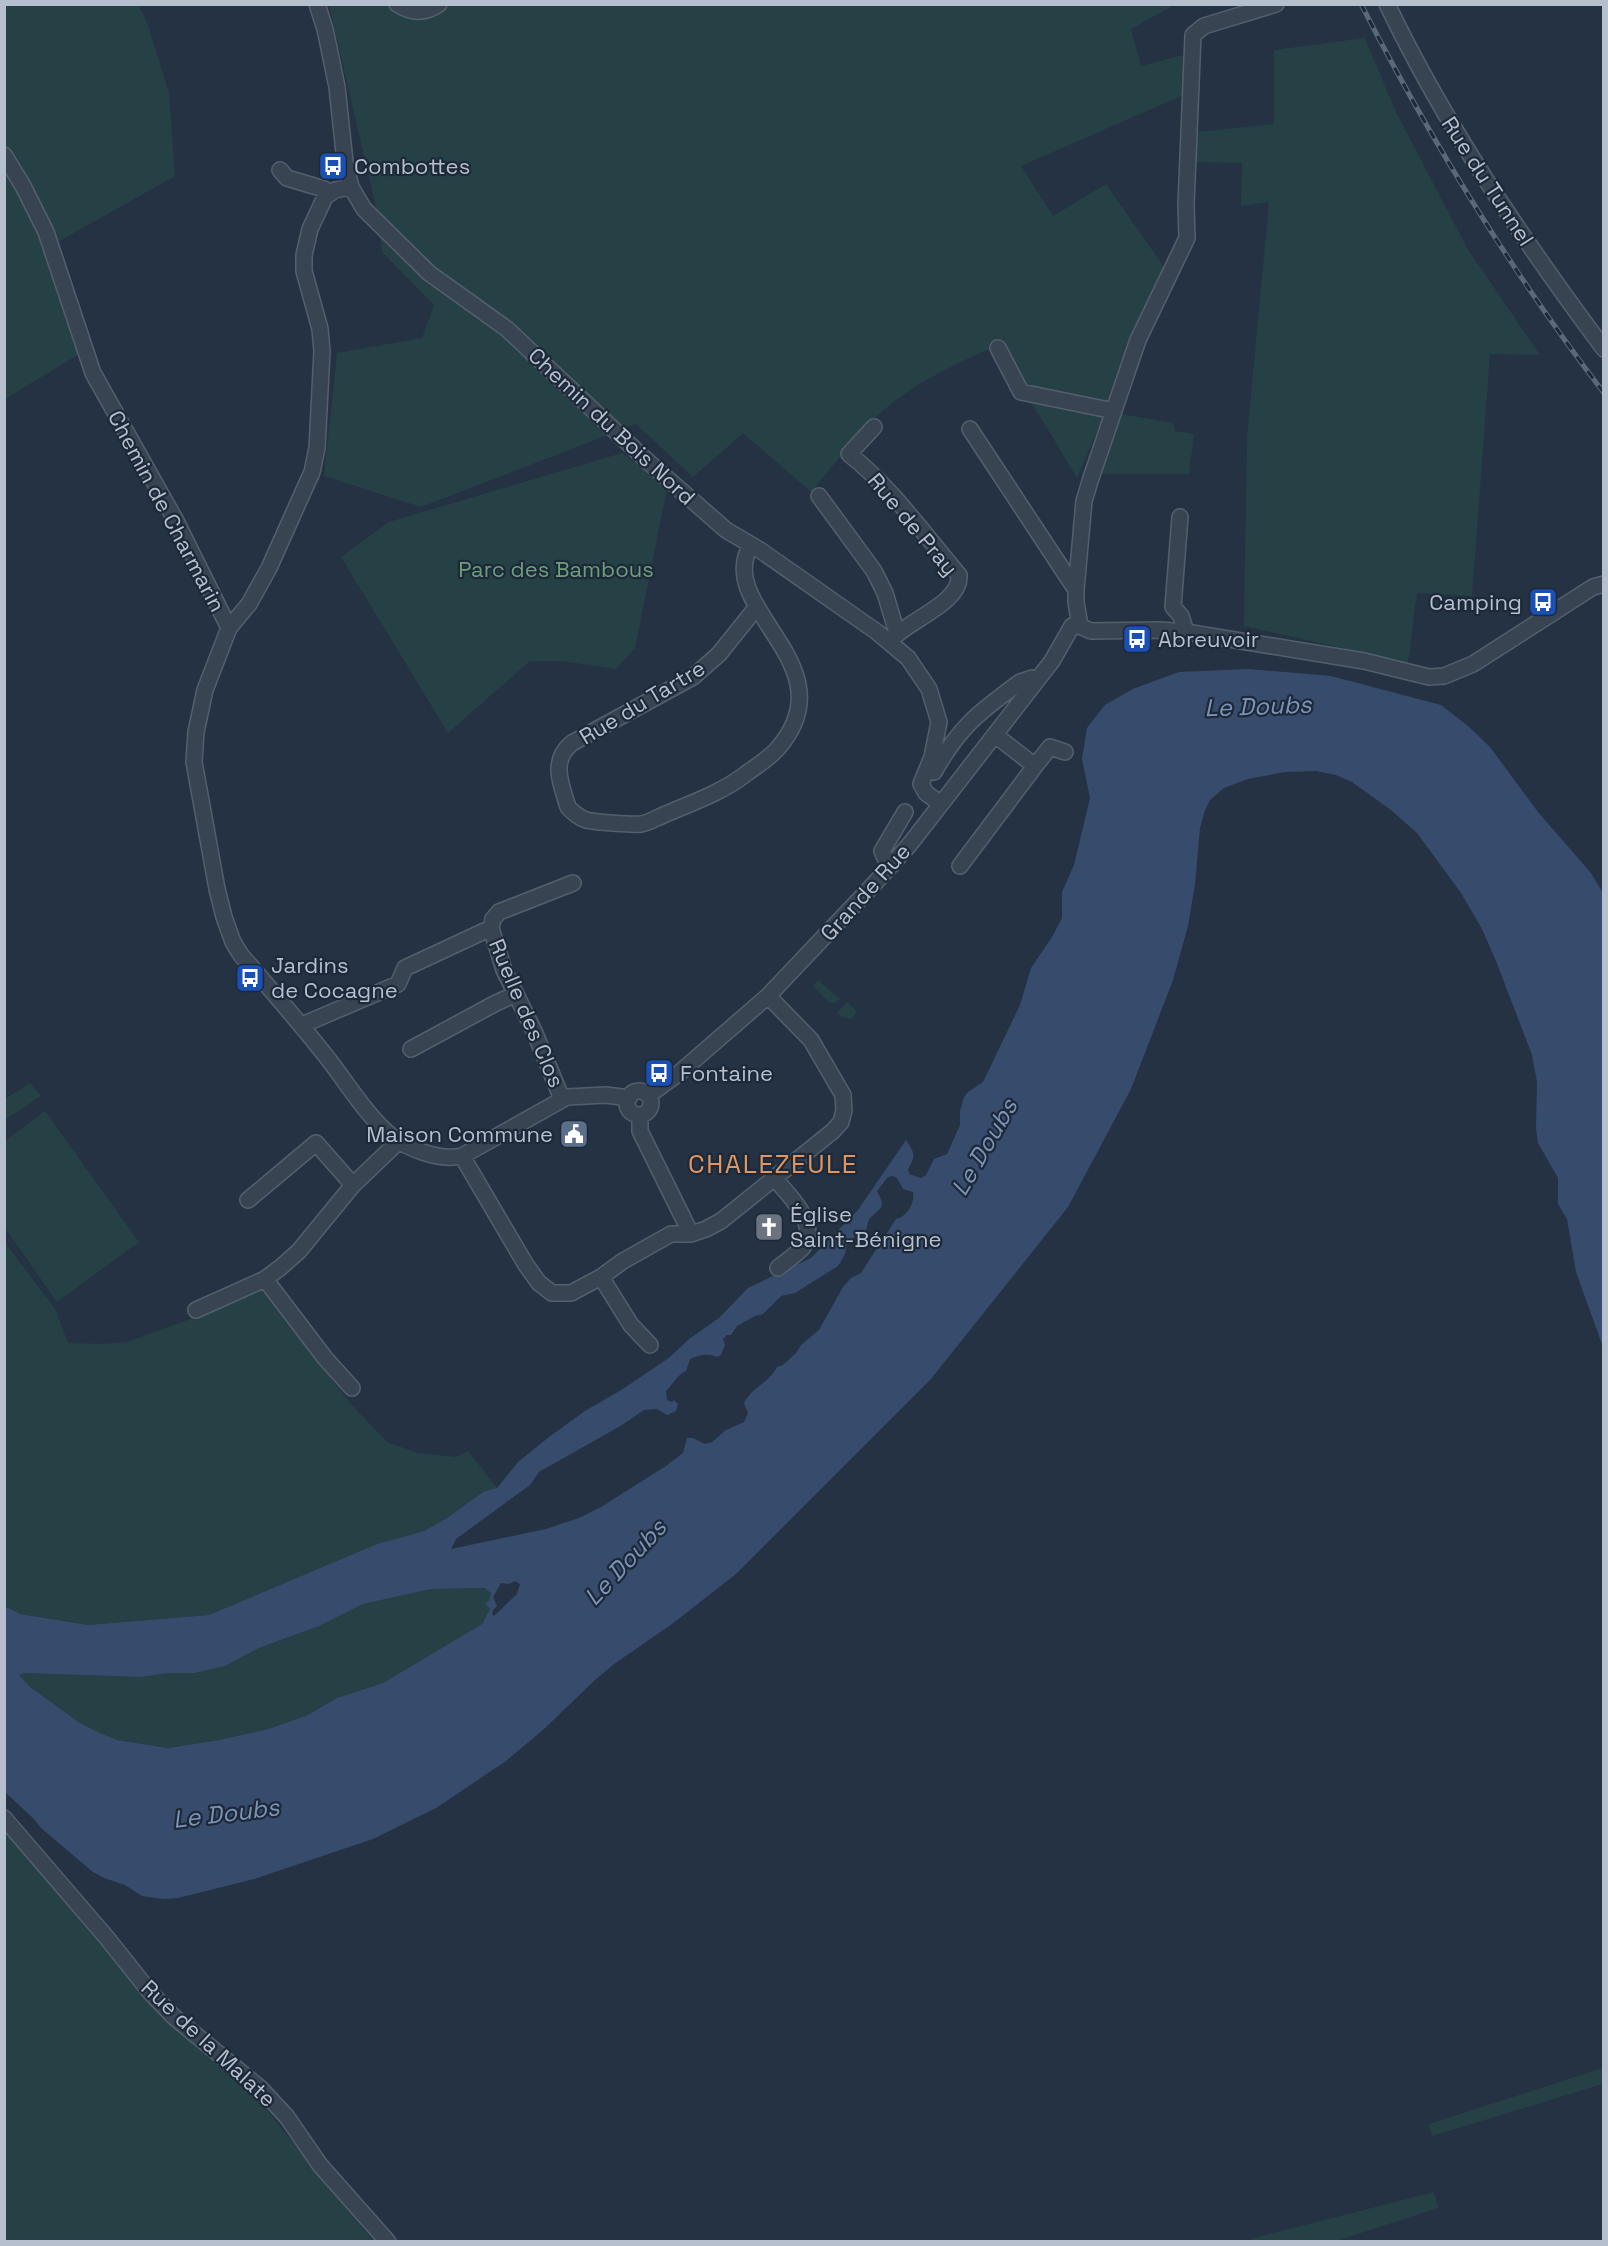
<svg xmlns="http://www.w3.org/2000/svg" width="1608" height="2246" font-family="'Space Grotesk',sans-serif">
  <style>
    .green { fill: #264145 }
    .water { fill: #374c6c; fill-rule: evenodd }
    .lines { fill: none; stroke-linecap: round; stroke-linejoin: round }
    .minor-casing { stroke: #545f6e; stroke-width: 18 }
    .minor { stroke: #394453; stroke-width: 15 }
    .rail-casing { stroke: #5b687b; stroke-width: 5 }
    .rail { stroke: #1d2939; stroke-width: 3; stroke-dasharray: 9; stroke-linecap: butt }
    .labels { text-anchor: middle; dominant-baseline: central; stroke-width: 4.5; stroke-linejoin: round; paint-order: stroke }
    .poi-label { font-size: 22px; fill: #b6bfcd; stroke: #1d2939; text-anchor: start }
    .street-label { font-size: 22px; fill: #b6bfcd; stroke: #1d2939 }
    .park-label { font-size: 22px; fill: #6ba078; stroke: #1d2939 }
    .water-label { font-size: 24px; font-style: italic; fill: #7b94b7; stroke: #1d2939 }
    .quarter-label { font-size: 26px; letter-spacing: 1.5px; fill: #df975f; stroke: #1d2939 }
  </style>
  <rect width="100%" height="100%" fill="#243244"/>
  <path class="green" d="M5,5h134l9,20 21,68 6,83 -119,67 25,110 -76,46z
    M329,5h845l-43,24 10,37 46,-12 -1,40 -165,72 32,50 53,-32 60,86 -89,208 -28,-47 -55,-84c-41,18 -82,37 -116,68 -24,23 -45,51 -67,77l-68,-59 -50,44 -57,-53 -215,83 -97,-31 13,-123 85,-15 12,-33 -52,-53 -6,-45z
    M1365,38l30,72 72,138 73,107 -50,-1 -18,242 -55,-3 -9,70 -164,-37 3,-189 22,-235 -28,4 1,-43 -46,-1 1,-30 77,-8v-74z
    M1121,414l52,9 2,8 19,3 -5,40h-91l18,-54z
    M622,453l45,35 -32,160 -19,21 -55,-8h-31l-82,72 -107,-176 48,-35z
    M818,980l22,19 -5,4h-5l-17,-17z
    M847,1002l10,10 -6,7 -9,-2 -5,-4z
    M30,1083l11,13 -36,24v-21z
    M45,1111l94,131 -82,60 -52,-74v-87z
    M4,1241l51,68 13,34 35,1 24,-2 58,-21 75,-34 91,117 36,38 31,11 38,4 12,-6 29,37 -14,4 -36,26 -23,13 -47,13 -168,71 -121,10 -68,-11 -16,-8z
    M484,1588l7,5v6l-5,4 4,6 -8,15 -99,59 -46,15 -31,18 -38,13 -49,11 -51,8 -51,-8 -19,-8 -18,-9 -50,-36 -12,-12 7,-2 116,4 27,-4h27l30,-7 34,-18 60,-22 44,-22 68,-15z
    M4,1828l181,207 77,69 111,137h-368z
    M1603,2068v16l-171,52 -3,-12z
    M1434,2192l4,16 -102,33 -84,1 -1,-3z"/>
  <path class="water" d="M1248,669l83,7 110,29 27,21 22,21 48,65 53,61 12,20v454l-27,-75 -9,-53 -9,-15v-26l-20,-35 -2,-15 1,-46 -5,-27 -36,-94 -14,-32 -21,-36 -44,-60 -26,-23 -39,-28 -16,-7 -20,-4 -31,1 -37,7 -24,9 -14,12 -5,10 -5,18 -5,56 -7,42 -15,54 -42,109 -63,118 -137,172 -195,195 -64,50 -58,40 -19,16 -51,49 -38,32 -70,47 -63,31 -119,40 -76,19 -14,1 -22,-3 -17,-11 -21,-7 -11,-6 -52,-44 -7,-9 -29,-27 -1,-186 16,8 68,11 121,-10 168,-71 47,-13 23,-13 36,-26 14,-4 21,-26 31,-25 36,-26 38,-22 47,-32 19,-18 30,-21 29,-30 63,-30 47,-48 48,-70c9,14 10,15 2,29l1,5 12,4 5,-3 8,-16 13,-5 13,-29v-14l4,-14 4,-5 15,-10 37,-77 11,-37 21,-31 10,-19v-26l12,-27 16,-67 -8,-39 5,-31 18,-23 28,-16 24,-9 22,-8zM893,1176l4,2 6,11 10,3c2,11 -6,25 -17,27l-35,54 -10,5 -8,9 -24,43 -18,15 -5,8 -13,12 -6,2c-10,18 -25,20 -33,36l4,10 -4,9 -18,8 -14,12 -7,2 -12,-6h-6l-4,15 -17,13 -65,41 -22,11 -33,11 -95,20 5,-10 74,-54 9,-13 83,-47 22,-15 13,-1 10,6 9,-4 2,-7 -4,-4 -2,2 -5,-2 -1,-9c7,-7 11,-16 20,-20l4,-12c10,-4 17,-6 27,-2l4,-2 4,-10 -2,-6 4,-4h4l6,-9 18,-10 8,-2 18,-18 14,-3 43,-27 7,-12 2,-11 5,-1 3,-7 11,-5 3,-11 12,-11 1,-6 -5,-11 11,-14zM515,1581l5,3 -3,10 -23,22 -2,-2 1,-4 4,-4 -4,-9 8,-14 8,1zM484,1588l7,5 -2,8 -4,2 5,6 -8,15 -99,59 -46,15 -31,18 -38,13 -49,11 -51,8 -51,-8 -19,-8 -18,-9 -50,-36 -11,-12 6,-2 116,4 27,-4h27l30,-7 34,-18 60,-22 44,-22 68,-15z"/>
  <g class="lines">
    <g class="minor-casing">
      <path id="minor" d="M317,4l8,25 12,58 8,75 6,25 13,22 65,64 78,56 138,130 81,71 34,20 117,82 31,26 21,31 10,33 -7,35 -11,27 5,9 15,11
        M397,4c14,9 28,10 42,0
        M1387,4c59,123 136,236 217,345
        M4,155l19,31 23,46 47,141 83,148 53,107
        M280,170l7,8 37,11 4,4
        M351,187l-16,3 -10,7 -15,32 -6,26v16l16,58 2,22 -5,97 -5,24 -43,96 -20,36 -20,24 -24,62 -9,42 -2,30 23,127 7,28 9,25 8,13c30,35 60,69 88,105 17,22 39,57 61,75 18,14 49,26 72,21l105,-59 39,-2 23,3
        M998,348l23,44 93,19
        M874,427l-25,27c42,33 75,80 110,121 3,28 -53,46 -69,66
        M970,429l106,161
        M819,496l55,75 11,22 12,40
        M1180,517l-7,90 8,9 5,16
        M751,545c-38,63 98,119 28,202 -8,10 -21,18 -32,26 -24,19 -53,29 -81,41 -8,3 -17,9 -25,10 -9,1 -47,-2 -55,-4 -6,-2 -14,-8 -18,-13 -7,-23 -18,-46 4,-64l121,-66 26,-23 37,-46
        M1080,626l-4,-24v-12l8,-89 7,-23 47,-138 49,-102 -1,-33 7,-170 11,-9 72,-22
        M1035,766l15,-19 15,5
        M934,772c26,-46 44,-59 86,-90l12,-4 4,3
        M892,865l-7,-7 -3,-7 23,-39
        M960,866l75,-100 -40,-31
        M302,1025l96,-41 7,-16 86,-40
        M411,1049l85,-46 20,-9
        M627 1103a12 12 0 1 1 24 0a12 12 0 1 1-24 0Z
        M649,1095l29,-21 90,-78 107,-113 35,-39 142,-183 20,-35 5,-1 14,6 69,-1 26,2 178,29 65,16 15,-1 29,-12 120,-77 11,-3
        M562,1099l-28,-68 -30,-61 -13,-42 2,-9 6,-7 74,-29
        M640,1115v16l51,103
        M462,1156l64,109 13,18 13,10h19l30,-16 22,-16 48,-27h20l15,-5 15,-8 112,-90 8,-9 3,-12 -1,-15 -32,-55 -43,-44
        M774,1178c14,16 46,46 29,69 -7,8 -17,14 -25,21
        M248,1200l68,-57 37,42
        M601,1277l30,48 19,20
        M265,1279l60,79 27,30
        M196,1310l69,-31 16,-12 18,-16 54,-66 46,-44
        M4,1818l103,120 43,54 24,25 86,71 27,29 33,48 68,77"/>
    </g>
    <use href="#minor" class="minor"/>
    <g class="rail-casing">
      <path id="rail" d="M1361,4c70,137 150,267 243,389"/>
    </g>
    <use href="#rail" class="rail"/>
  </g>
  <defs>
    <g id="bus-square" transform="scale(1.5)"><rect x="-9" y="-9" width="18" height="18" rx="4" fill="#1a4fb4" stroke="#1d2939"/><path d="M-5-6H5V4H4V6H2V4H-2V6H-4V4H-5ZM-3.5-4V0h7V-4ZM-3.5 1.2v1.5H-2V1.2ZM2 1.2v1.5H3.5V1.2Z" fill="#fff"/></g>
    <g id="civic-square" transform="scale(1.5)"><rect x="-9" y="-9" width="18" height="18" rx="4" fill="#5c6f8a" stroke="#1d2939"/><path d="M-.6-6.5H3V-4.5H.6V-3L4-1V1h2V6H-6V1h2V-1L-.6-3ZM-1.2 2.5V6h2.4V2.5Z" fill="#fff"/></g>
    <g id="church-square" transform="scale(1.5)"><rect x="-9" y="-9" width="18" height="18" rx="4" fill="#6b7280" stroke="#1d2939"/><path d="M-1.2-6h2.4v3.5h3.3v2.4h-3.3V6h-2.4V-.1h-3.3v-2.4h3.3Z" fill="#fff"/></g>
  </defs>
  <g fill-rule="evenodd">
    <use href="#bus-square" x="333" y="166"/>
    <use href="#bus-square" x="1543" y="602"/>
    <use href="#bus-square" x="1137" y="639"/>
    <use href="#bus-square" x="250" y="978"/>
    <use href="#bus-square" x="659" y="1073"/>
    <use href="#civic-square" x="574" y="1134"/>
    <use href="#church-square" x="769" y="1227"/>
  </g>
  <g class="labels">
    <g class="poi-label">
      <text x="354" y="166">Combottes</text>
      <text x="1522" y="602" text-anchor="end">Camping</text>
      <text x="1158" y="639">Abreuvoir</text>
      <text x="271" y="965">Jardins<tspan x="271" dy="25">de Cocagne</tspan></text>
      <text x="680" y="1073">Fontaine</text>
      <text x="553" y="1134" text-anchor="end">Maison Commune</text>
      <text x="790" y="1214">Église<tspan x="790" dy="25">Saint-Bénigne</tspan></text>
    </g>
    <g class="street-label">
      <text transform="translate(1488 181) rotate(57)">Rue du Tunnel</text>
      <text transform="translate(612 426) rotate(43)">Chemin du Bois Nord</text>
      <text transform="translate(167 511) rotate(62)">Chemin de Charmarin</text>
      <text transform="translate(913 524) rotate(50)">Rue de Pray</text>
      <text transform="translate(642 702) rotate(-31)">Rue du Tartre</text>
      <text transform="translate(865 892) rotate(-48)">Grande Rue</text>
      <text transform="translate(527 1013) rotate(67)">Ruelle des Clos</text>
      <text transform="translate(209 2043) rotate(43)">Rue de la Malate</text>
    </g>
    <g class="park-label">
      <text x="556" y="569">Parc des Bambous</text>
    </g>
    <g class="water-label">
      <text transform="translate(1258 706) rotate(-2)">Le Doubs</text>
      <text transform="translate(984 1147) rotate(-60)">Le Doubs</text>
      <text transform="translate(625 1562) rotate(-47)">Le Doubs</text>
      <text transform="translate(226 1813) rotate(-7)">Le Doubs</text>
    </g>
    <g class="quarter-label">
      <text x="773" y="1164">CHALEZEULE</text>
    </g>
  </g>
  <rect width="1608" height="2246" fill="none" stroke="#b6bfcd" stroke-width="12"/>
</svg>
